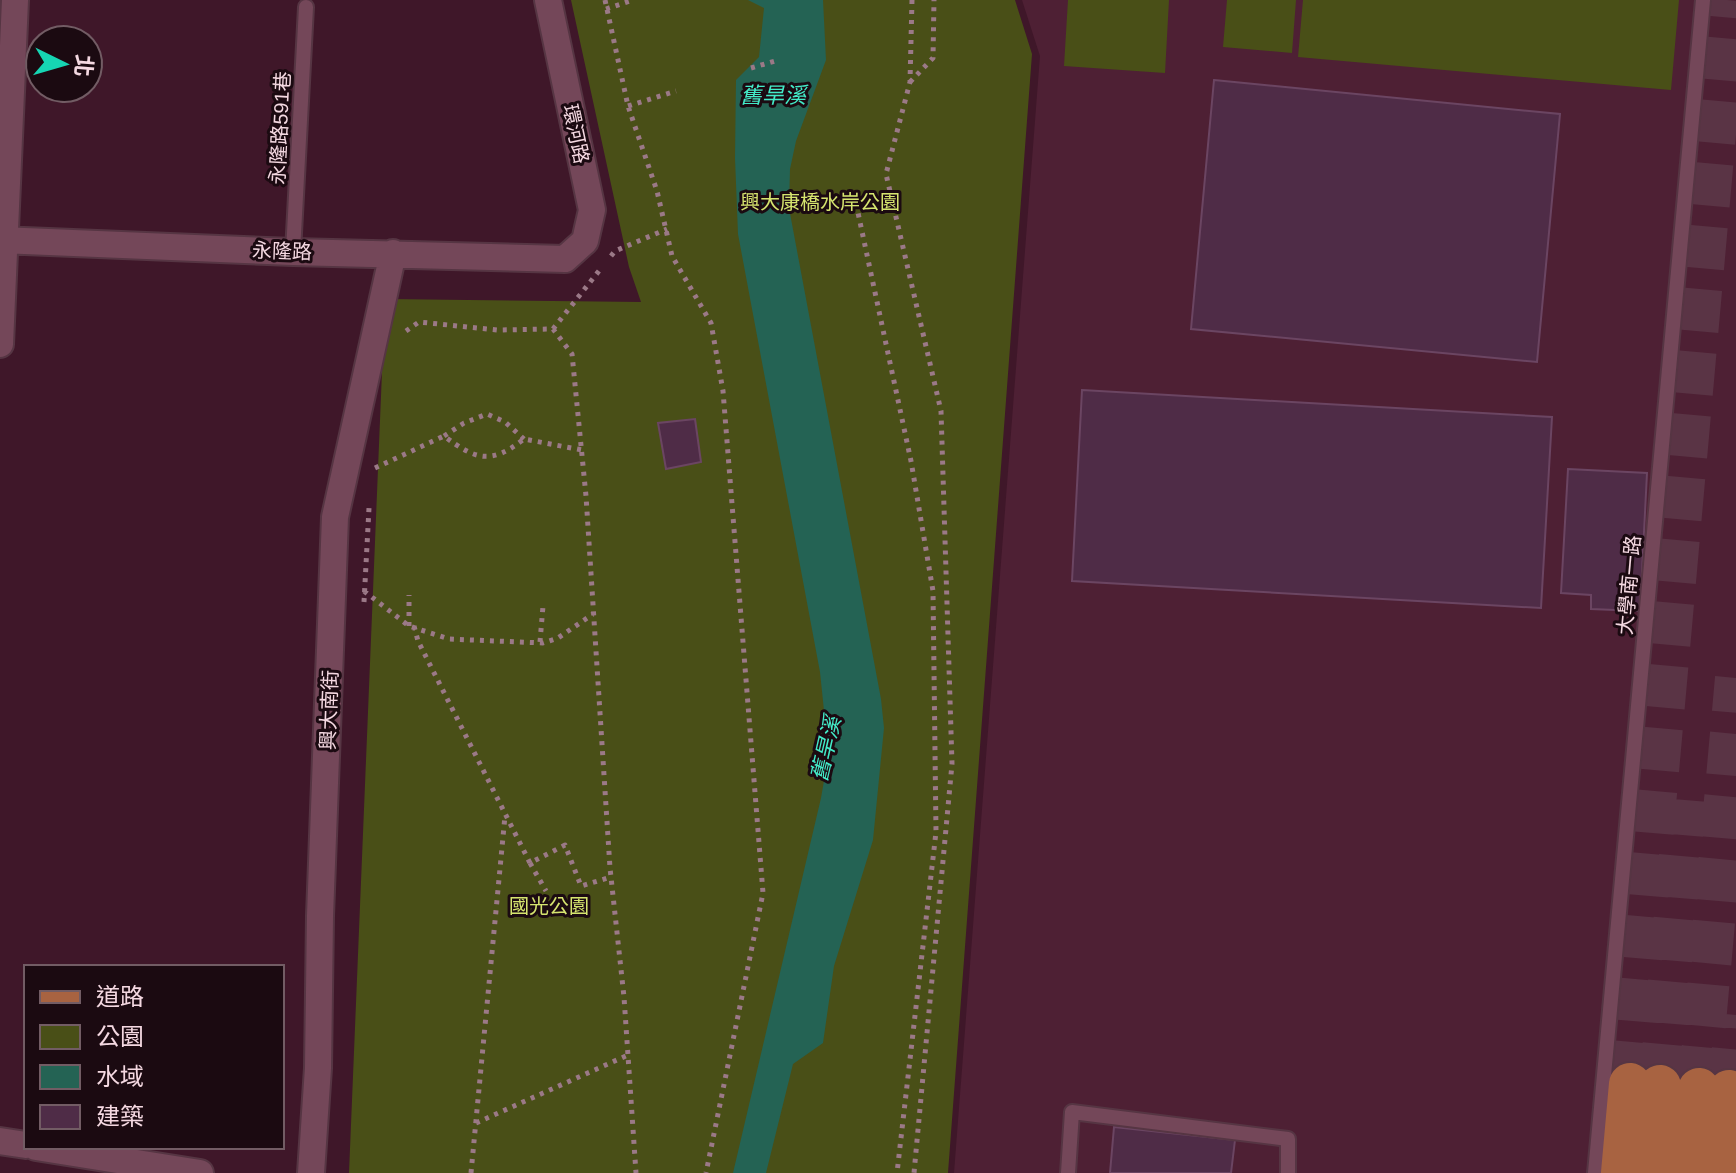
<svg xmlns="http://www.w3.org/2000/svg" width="1736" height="1173" font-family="Arial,'Noto Sans TC',sans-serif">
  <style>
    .built { fill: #4e2034 }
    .green { fill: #494f17 }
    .water { fill: #246354 }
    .building { fill: #4f2c47; stroke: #6b4562; stroke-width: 2 }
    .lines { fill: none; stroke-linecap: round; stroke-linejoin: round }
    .primary-tunnel { stroke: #5a3445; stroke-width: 42; stroke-dasharray: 42 21; stroke-linecap: butt }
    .lane-casing { stroke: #563543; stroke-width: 18 }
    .street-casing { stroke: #563543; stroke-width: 30 }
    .primary-casing { stroke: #563543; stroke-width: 46 }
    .path { stroke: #9b7987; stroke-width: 5; stroke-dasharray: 4 6; stroke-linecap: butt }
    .lane { stroke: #744759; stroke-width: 14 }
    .street { stroke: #744759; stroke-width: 26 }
    .primary { stroke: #a86341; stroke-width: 42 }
    .labels { text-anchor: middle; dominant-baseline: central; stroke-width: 6; stroke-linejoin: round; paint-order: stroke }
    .street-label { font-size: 20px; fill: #f4d8e1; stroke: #1b0a11 }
    .park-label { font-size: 20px; fill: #d6e56f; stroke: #1b0a11 }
    .water-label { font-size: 22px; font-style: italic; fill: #43ebc8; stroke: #1b0a11 }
  </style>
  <rect width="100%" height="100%" fill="#3f1729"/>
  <path class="built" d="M1022,0h714v1091l-125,82h-657l86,-1117z"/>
  <path class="green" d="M571,0h444l17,54 -84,1119h-599l36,-874 256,3 -12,-35z
    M1068,0h101l-4,73 -101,-7z
    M1227,0h69l-4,53 -69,-6z
    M1303,0h376l-8,90 -373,-33z"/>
  <path class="water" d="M748,0h75l3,60 -30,81 -6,28 -1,39 92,491 3,29 -11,112 -39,126 -11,77 -30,21 -27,109h-33l88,-375 5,-29v-39l-6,-58 -82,-438 -3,-76 1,-78 23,-23 5,-49z"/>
  <path class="building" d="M1214,80l346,34 -23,248 -346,-33z
    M1082,390l470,27 -11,191 -469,-27z
    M695,419l6,43 -35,7 -8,-46z
    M1568,469l79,4 -7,138 -49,-2v-14l-30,-2z
    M1114,1127l121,13 -4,33h-121z"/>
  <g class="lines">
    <path class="primary-tunnel" d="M1630,1084l97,-1084
      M1660,1086l25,-286
      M1699,1089l37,-411
      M1729,1091l7,-76"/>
    <g class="lane-casing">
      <path id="lane" d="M293,252l13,-245
        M1068,1173l4,-61 216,27v34
        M1595,1173l108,-1173"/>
    </g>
    <g class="street-casing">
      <path id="street" d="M0,240l293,12 272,7 20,-18 7,-31 -44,-210
        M0,344l15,-344
        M0,1141l26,4
        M36,1147l164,26
        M311,1173l7,-105 2,-152 15,-399 58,-264"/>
    </g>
    <g class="primary-casing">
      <path id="primary" d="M1622,1173l8,-89
        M1652,1173l8,-87
        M1692,1173l7,-84
        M1722,1173l7,-82"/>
    </g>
    <path class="path" d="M605,0l23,106 29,85 15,65 39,67 12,68 40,502 -57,280
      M912,0l-2,82 -24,92 55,237 11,353 -38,409
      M606,9l27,-9
      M751,68l24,-7
      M910,82l23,-24 1,-58
      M628,106l48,-15
      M854,194l57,267 22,130 3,241 -39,341
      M611,256l4,-5 52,-22
      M553,329l49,-62
      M406,331l13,-9 78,8 56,-1 19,25 14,142 24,372 14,129 12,176
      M444,436l20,-13 23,-9 18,8 19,17
      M375,468l69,-32c32,24 47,29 80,3l58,11
      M364,591l45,35 40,13 94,4 15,-5 35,-24
      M364,602l5,-94
      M409,626v-31
      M414,626l4,15 112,222 35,-18 16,41 30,-9
      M540,642l3,-36
      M530,863l16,28
      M476,1123l152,-68
      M471,1173l34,-357"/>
    <use href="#lane" class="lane"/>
    <use href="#street" class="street"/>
    <use href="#primary" class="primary"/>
  </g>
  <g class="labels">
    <g class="street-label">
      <text transform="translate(280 128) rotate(-87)">永隆路591巷</text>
      <text transform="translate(576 134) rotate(78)">環河路</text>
      <text transform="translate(282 251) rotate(2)">永隆路</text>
      <text transform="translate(1629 585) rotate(-85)">大學南一路</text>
      <text transform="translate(329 710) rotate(-88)">興大南街</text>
    </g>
    <g class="park-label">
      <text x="820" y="202">興大康橋水岸公園</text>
      <text x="549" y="906">國光公園</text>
    </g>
    <g class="water-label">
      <text x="773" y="95">舊旱溪</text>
      <text transform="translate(826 749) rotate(-77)">舊旱溪</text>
    </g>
  </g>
  <rect x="24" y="965" width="260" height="184" fill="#1b0a11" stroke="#725c64" stroke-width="2"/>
  <rect x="40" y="991" width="40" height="12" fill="#a86341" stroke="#725c64" stroke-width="2"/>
  <text x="96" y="1005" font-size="24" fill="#f4d8e1">道路</text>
  <rect x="40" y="1025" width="40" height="24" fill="#494f17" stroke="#725c64" stroke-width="2"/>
  <text x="96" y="1045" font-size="24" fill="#f4d8e1">公園</text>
  <rect x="40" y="1065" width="40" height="24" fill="#246354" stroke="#725c64" stroke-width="2"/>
  <text x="96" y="1085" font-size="24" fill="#f4d8e1">水域</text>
  <rect x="40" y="1105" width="40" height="24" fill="#4f2c47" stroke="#725c64" stroke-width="2"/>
  <text x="96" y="1125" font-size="24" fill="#f4d8e1">建築</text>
  <g transform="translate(64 64) rotate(95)"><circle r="38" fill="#1b0a11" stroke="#725c64" stroke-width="2"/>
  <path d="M0-6L14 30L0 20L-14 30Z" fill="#16d5b3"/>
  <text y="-12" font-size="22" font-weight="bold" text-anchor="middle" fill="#f4d8e1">北</text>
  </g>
</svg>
